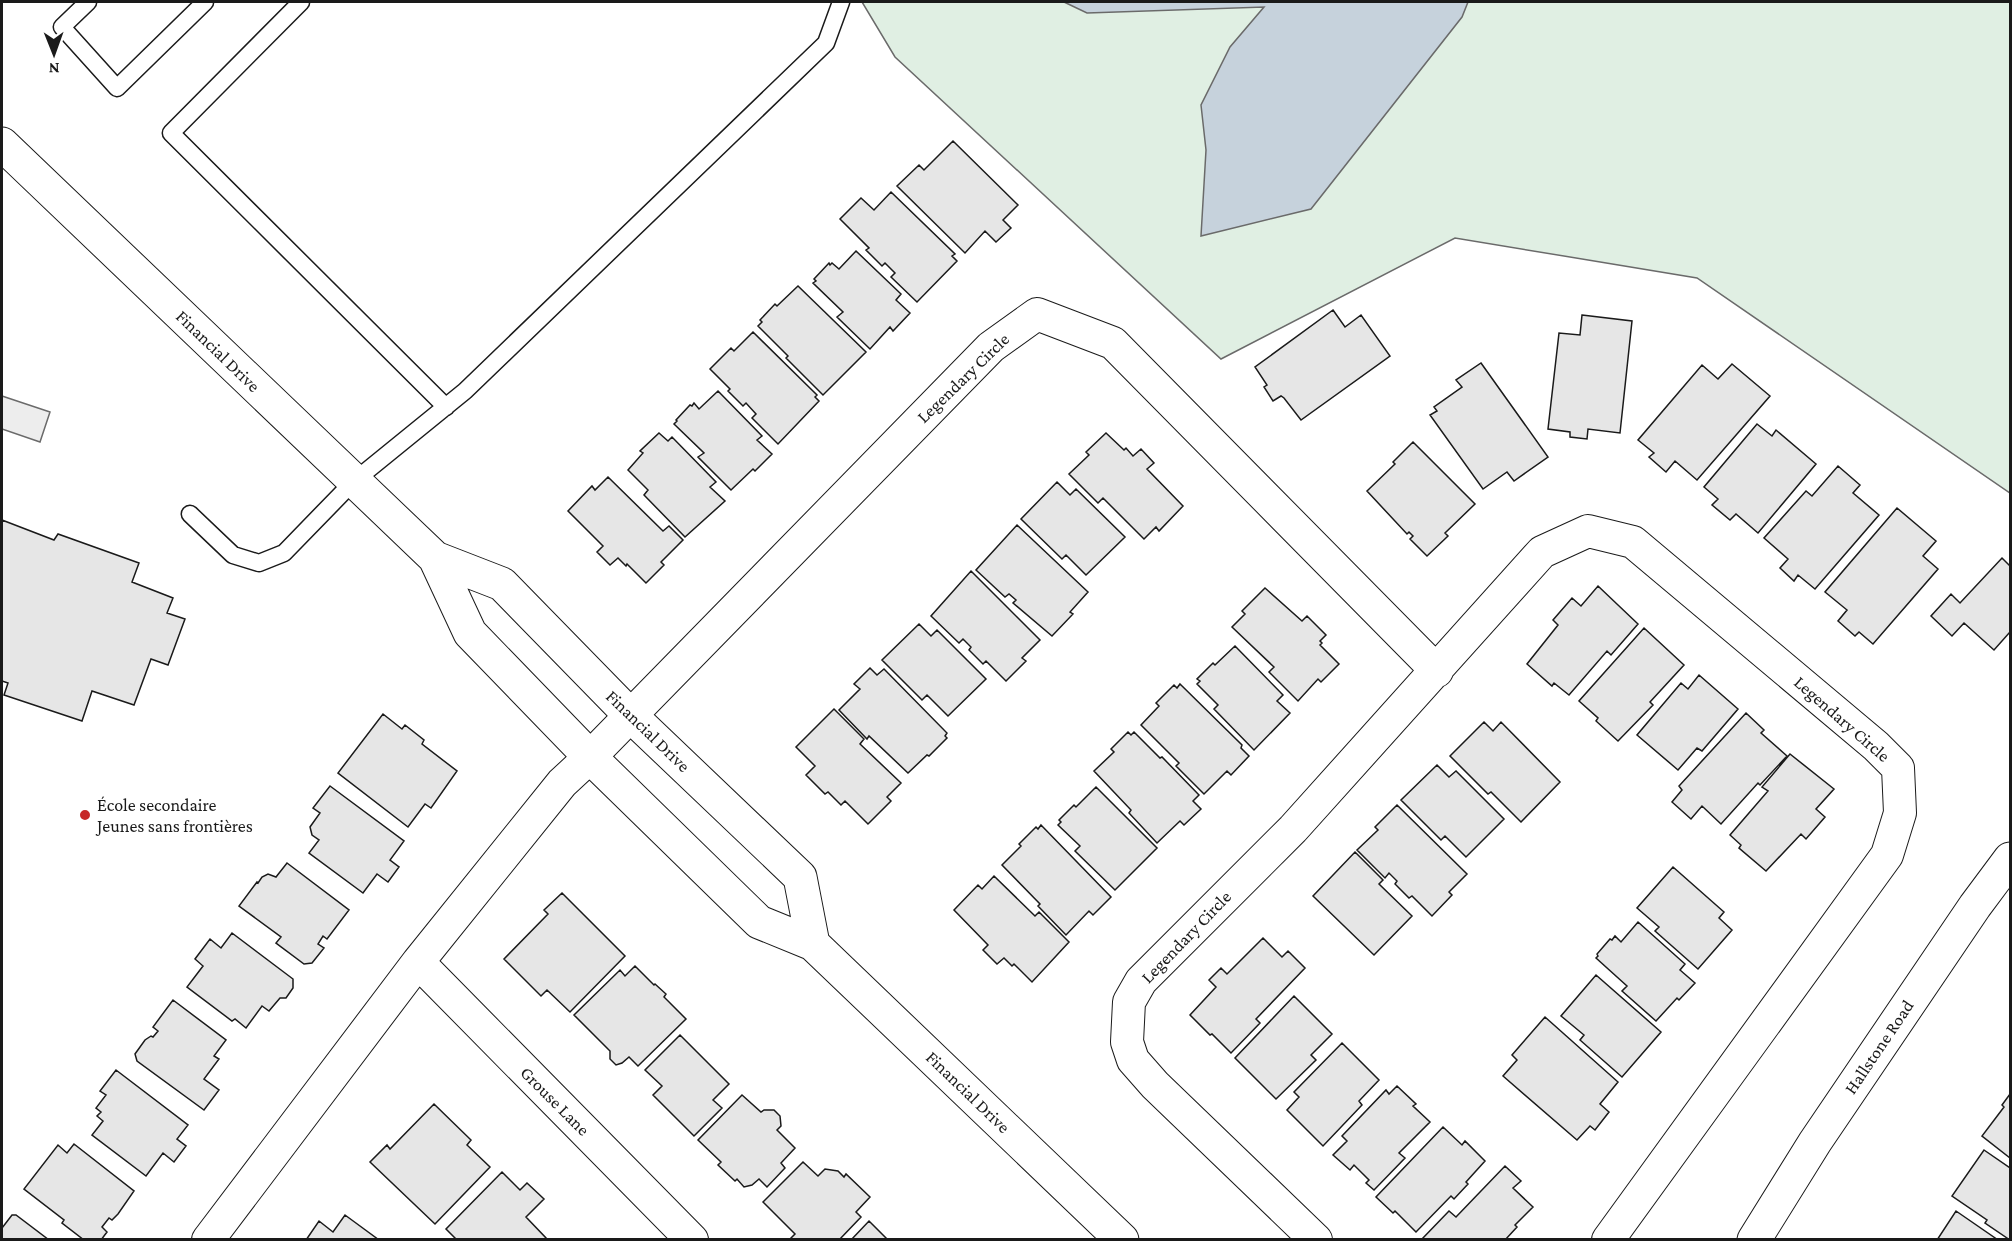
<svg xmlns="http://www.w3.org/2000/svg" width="2012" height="1241" font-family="'Crimson Pro',serif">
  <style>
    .green { fill: #e0efe3; stroke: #6a6a6a; stroke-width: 1.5 }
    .parking { fill: #ededed; stroke: #6a6a6a; stroke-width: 1.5 }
    .water { fill: #c6d2dc; stroke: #6a6a6a; stroke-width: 1.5 }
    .building { fill: #e6e6e6; stroke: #1a1a1a; stroke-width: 1.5 }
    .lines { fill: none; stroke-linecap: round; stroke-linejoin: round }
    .lane-casing { stroke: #1a1a1a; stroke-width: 19 }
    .street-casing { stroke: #1a1a1a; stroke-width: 34 }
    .secondary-casing { stroke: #1a1a1a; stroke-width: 35 }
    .lane { stroke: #fff; stroke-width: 16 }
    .street { stroke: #fff; stroke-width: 32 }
    .secondary { stroke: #fff; stroke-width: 33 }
    .poi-dot { fill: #c62828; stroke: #fff; stroke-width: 2 }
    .labels { text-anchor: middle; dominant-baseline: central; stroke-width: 4.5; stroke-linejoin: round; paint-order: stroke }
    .street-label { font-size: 18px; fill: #1a1a1a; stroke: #fff }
    .poi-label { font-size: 18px; fill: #1a1a1a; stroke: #fff; text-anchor: start }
  </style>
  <rect width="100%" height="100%" fill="#fff"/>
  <path class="green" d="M862,2h1148v491l-313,-215 -242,-40 -234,121 -326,-302z"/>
  <path class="parking" d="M2,396l48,16 -10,30 -38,-13z"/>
  <path class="water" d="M1064,2h404l-6,15 -151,192 -110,27 5,-86 -5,-45 29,-58 34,-40 -177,6z"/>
  <path class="building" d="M953,141l65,64 -15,15 8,8 -15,14 -11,-11 -20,22 -68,-67 22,-21 5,5z
    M891,192l64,62 -3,2 5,5 -40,41 -26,-25 4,-4 -10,-10 -3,3 -16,-16 3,-2 -29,-29 21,-21 13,12z
    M856,251l45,43 -5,6 14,13 -17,18 -3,-4 -20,22 -33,-32 6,-5 -30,-29 3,-2 -2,-2 15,-16 1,2 2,-2 7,6z
    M798,286l68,66 -43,43 -37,-37 2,-2 -30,-30 4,-4 -2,-2 15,-16 2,2z
    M1333,310l12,17 16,-12 29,41 -89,64 -17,-22 -3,-2 -8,5 -9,-14 3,-2 -12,-18z
    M1582,315l50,6 -12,112 -32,-4 -1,10 -17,-2v-5l-22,-3 11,-96 21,2z
    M753,332l64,63 -2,2 4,4 -41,43 -26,-26 4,-4 -10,-11 -3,3 -15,-15 2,-2 -20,-20 21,-21 3,3z
    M1481,363l67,94 -34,24 -7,-9 -24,17 -53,-74 7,-4 -3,-4 28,-20 -6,-7z
    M1732,364l38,32 -73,84 -22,-19 -9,11 -17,-15 5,-4 -16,-13 64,-75 16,14z
    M718,391l44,45 -5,4 15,14 -17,17 -2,-2 -22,21 -33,-33 6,-4 -30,-29 3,-3 -1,-1 14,-15 2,1 2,-3 5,6z
    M1757,424l15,12 4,-6 40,34 -58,69 -22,-19 -6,6 -18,-15 6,-6 -14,-12z
    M659,433l9,8 4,-4 44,45 -6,5 15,14 -40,36 -41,-42 4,-5 -20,-20 15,-17 -3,-2z
    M1106,433l18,17 2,-2 7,8 8,-7 13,14 -7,6 36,37 -24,25 -3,-4 -12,12 -41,-41 -5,5 -29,-29 20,-19 -3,-3z
    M1413,442l62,62 -30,29 3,3 -21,20 -17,-17 3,-3 -4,-4 -2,2 -40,-43 28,-27 -2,-2z
    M1838,466l22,19 -7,8 26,22 -64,74 -17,-14 -4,6 -14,-13 8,-9 -24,-21 42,-47 6,5z
    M608,477l55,54 6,-5 14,14 -22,22 3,3 -18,18 -19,-19 -1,2 -8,-8 -8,7 -13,-13 6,-6 -35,-35 24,-25 3,4z
    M1057,482l13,13 6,-6 49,48 -39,38 -20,-20 -4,4 -41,-40z
    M1897,508l39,33 -13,15 15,13 -65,75 -14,-12 -4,4 -17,-15 9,-11 -22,-18z
    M2,520l52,20 4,-6 81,29 -7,19 41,16 -6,15 18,6 -17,46 -17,-6 -17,46 -42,-14 -10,30 -78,-26 4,-12 -6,-2z
    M1017,525l71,67 -18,20 3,2 -21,22 -39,-33 3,-3 -7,-6 -4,3 -29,-27z
    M2002,558l8,8v66l-16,18 -30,-27 -12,13 -21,-20 20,-22 9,9z
    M971,571l69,69 -18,18 4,3 -20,20 -20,-20 -3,3 -14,-14 2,-3 -8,-8 -4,4 -28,-27z
    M1598,586l40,38 -27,31 -4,-4 -38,44 -15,-12 -2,3 -25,-22 31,-39 -5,-5 19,-22 9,8z
    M1265,588l37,33 5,-5 19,19 -6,6 2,2 -2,2 19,19 -18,18 -3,-3 -20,22 -29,-29 5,-5 -42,-40 13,-13 -3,-3z
    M919,624l12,12 6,-6 49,49 -38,37 -21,-21 -5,5 -40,-40z
    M1644,628l40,37 -34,37 3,3 -35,36 -22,-20 2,-3 -19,-17z
    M1235,646l48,49 -6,6 13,12 -36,37 -40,-41 4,-4 -21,-21 3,-3 -3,-2 16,-16 2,2z
    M870,668l7,7 7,-6 63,64 -2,3 2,2 -18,18 -2,-1 -19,18 -39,-37 -2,3 -28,-29 21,-21 -6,-5z
    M1699,675l39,34 -36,42 -5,-3 -19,22 -41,-35 44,-52 7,6z
    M1180,684l62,61 -1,3 8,8 -18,19 -4,-4 -23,23 -28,-28 3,-3 -38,-38 18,-19 -3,-3 18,-18 3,3z
    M834,709l30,30 -4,5 41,39 -14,14 4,4 -23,23 -23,-23 -4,4 -13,-13 -3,2 -19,-19 9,-9 -19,-19z
    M1746,713l18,17 -3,3 26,23 -27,29 -2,-2 -37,41 -19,-18 -11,13 -19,-17 10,-12 -3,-4z
    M383,714l19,15 3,-4 19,15 -2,4 35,27 -26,37 -6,-4 -17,23 -70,-54z
    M1484,722l9,9 8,-9 59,60 -39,40 -30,-30 -3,2 -38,-38z
    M1128,732l3,3 3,-3 26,26 2,-1 37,38 -6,6 8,8 -17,16 -4,-4 -23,22 -28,-30 2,-3 -37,-39 20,-19 -3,-3z
    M1790,754l44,35 -18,20 9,8 -19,22 -5,-5 -35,37 -27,-23 2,-3 -11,-10 38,-44 -6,-4z
    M1437,765l12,12 7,-6 48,48 -38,38 -21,-21 -4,4 -40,-40z
    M330,786l74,55 -14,19 9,7 -11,15 -11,-8 -14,19 -54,-40 10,-13 -7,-5 -2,-8 10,-14 -7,-5z
    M1096,787l61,61 -42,42 -40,-39 5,-5 -22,-21 3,-3 -2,-2 15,-15 2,2z
    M1397,805l70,69 -18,18 3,3 -20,21 -20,-20 -3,2 -14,-14 2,-3 -8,-8 -4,5 -28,-28 21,-20 -3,-3z
    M1041,825l70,72 -18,18 -4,-4 -23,24 -28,-29 2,-2 -38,-39 19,-19 -2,-2 17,-17 2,2z
    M1355,852l28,28 -4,4 33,32 -38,39 -61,-59z
    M287,863l62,47 -22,29 -4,-3 -5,8 6,4 -12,15 -8,1 -28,-21 5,-6 -42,-31 18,-24 1,1 4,-6 6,-3 8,3z
    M1673,867l51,45 -5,6 13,12 -34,39 -43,-38 4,-4 -22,-19z
    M994,876l41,40 4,-4 30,30 -37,40 -18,-18 -2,2 -8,-8 -7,6 -14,-14 5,-5 -34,-35 24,-25 4,4z
    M562,893l63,63 -55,56 -23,-22 -6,6 -37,-37 44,-45 -4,-4z
    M1638,922l47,42 -5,6 15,13 -16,17 -2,-2 -21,23 -34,-30 5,-5 -31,-28 2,-2 -1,-2 13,-15 2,1 3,-4 6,6z
    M232,933l61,46v9l-7,10h-6l-11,13 -7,-5 -16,22 -11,-9 -3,2 -45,-34 16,-21 -8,-7 15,-20 11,9z
    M1263,938l19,19 6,-6 17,17 -49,51 4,4 -29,30 -19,-19 -2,1 -20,-20 26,-28 -7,-7 12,-12 6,6z
    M635,966l19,19 1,-1 11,10 -2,3 22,22 -48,47 -9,-9 -7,6 -6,2 -6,-6v-8l-36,-36 46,-45 5,6z
    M1596,975l65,57 -39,45 -42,-37 4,-5 -23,-19z
    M1294,996l38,38 -21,21 5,5 -40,39 -41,-41z
    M173,1000l53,40 -12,16 5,3 -15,20 15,11 -15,20 -67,-49 -2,-7 10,-14 6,-4 2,1 5,-6 -5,-4z
    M1545,1017l73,65 -18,22 9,8 -14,18 -5,-4 -13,14 -74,-64 14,-16 -5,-5z
    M680,1035l49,49 -16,16 9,8 -28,28 -41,-41 9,-9 -17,-16z
    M1342,1043l37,37 -20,21 3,4 -39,41 -36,-36 12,-13 -5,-5z
    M116,1070l72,55 -11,14 9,7 -12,16 -11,-9 -17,23 -54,-41 11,-14 -6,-5 4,-4 -5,-4 10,-13 -6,-4z
    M1397,1086l19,18 -3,2 17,16 -31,31 6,5 -31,32 -8,-7 3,-3 -15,-15 -4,5 -17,-15 14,-14 -5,-5 44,-46 3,4z
    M2010,1094v64l-28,-22 22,-29 -2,-2z
    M742,1095l19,17 3,-2h10l6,6 1,10 -4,4 18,18 -14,15 4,5 -18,19 -8,-8 -7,6 -8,2 -7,-8 -2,2 -17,-16 3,-3 -23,-22z
    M434,1104l37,36 -4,5 23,22 -55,57 -65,-62 17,-17 3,4z
    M1443,1127l19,18 3,-4 20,20 -19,21 2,2 -14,15 -3,-3 -35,36 -21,-21 -2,2 -17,-16z
    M74,1144l60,47 -16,23 -6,6 -3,-2 -7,9 5,5 -6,8h-17l-22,-17 2,-3 -40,-31 34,-44 9,8z
    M1984,1150l26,18v72l-25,-17 2,-3 -35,-24z
    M803,1162l15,14 7,-7 13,2 6,6 2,-3 24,23 -14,15 5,5 -22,23h-50l6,-6 -32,-32z
    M1505,1166l16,15 -8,7 20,19 -18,18 2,2 -12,13 -83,-1 27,-28 7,6z
    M502,1172l18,18 7,-7 17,16 -18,18 20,21 -1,2h-88l-11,-11z
    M1956,1211l42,29h-61z
    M12,1215h4l33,25h-47v-12z
    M345,1215l34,25h-73l13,-19 14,11z
    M869,1221l19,19h-37z"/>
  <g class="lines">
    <g class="lane-casing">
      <path id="lane" d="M88,2l-26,25 55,61 88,-86
        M301,2l-130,131 275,274
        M190,514l43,41 26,8 25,-10 69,-71 112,-91 361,-348 15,-41"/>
    </g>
    <g class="street-casing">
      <path id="street" d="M418,962l274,278
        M208,1240l210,-278 144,-179 28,-26 401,-410 46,-33 76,29 324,328
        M1316,1240l-161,-155 -22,-25 -6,-18 2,-40 12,-21 152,-152 249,-277 46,-21 45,11 243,204 22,22 2,45 -13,42 -279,385"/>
    </g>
    <g class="secondary-casing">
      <path id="secondary" d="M2,144l433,414 35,75 120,124 169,165 54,22 309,296
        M435,558l67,26 128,131 170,162 13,67
        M1754,1240l61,-98 160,-236 35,-47"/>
    </g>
    <use href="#lane" class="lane"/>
    <use href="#street" class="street"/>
    <use href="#secondary" class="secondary"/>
  </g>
  <circle class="poi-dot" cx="85" cy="815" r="6"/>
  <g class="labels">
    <g class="street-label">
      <text transform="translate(218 351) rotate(44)">Financial Drive</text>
      <text transform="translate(963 378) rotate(-44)">Legendary Circle</text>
      <text transform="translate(1842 719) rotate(41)">Legendary Circle</text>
      <text transform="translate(648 731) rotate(44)">Financial Drive</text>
      <text transform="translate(1186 937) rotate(-46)">Legendary Circle</text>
      <text transform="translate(1879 1047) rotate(-56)">Hallstone Road</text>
      <text transform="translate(968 1092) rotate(44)">Financial Drive</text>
      <text transform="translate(555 1101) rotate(45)">Grouse Lane</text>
    </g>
    <g class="poi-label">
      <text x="97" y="805">École secondaire<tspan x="97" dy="21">Jeunes sans frontières</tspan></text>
    </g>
  </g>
  <rect width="2012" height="1241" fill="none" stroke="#1a1a1a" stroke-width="6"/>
  <g transform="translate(54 54) rotate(179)" stroke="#ffffff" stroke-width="4.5" paint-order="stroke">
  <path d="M0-4.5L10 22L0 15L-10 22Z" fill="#1a1a1a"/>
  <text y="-9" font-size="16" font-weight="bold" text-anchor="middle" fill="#1a1a1a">N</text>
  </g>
</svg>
